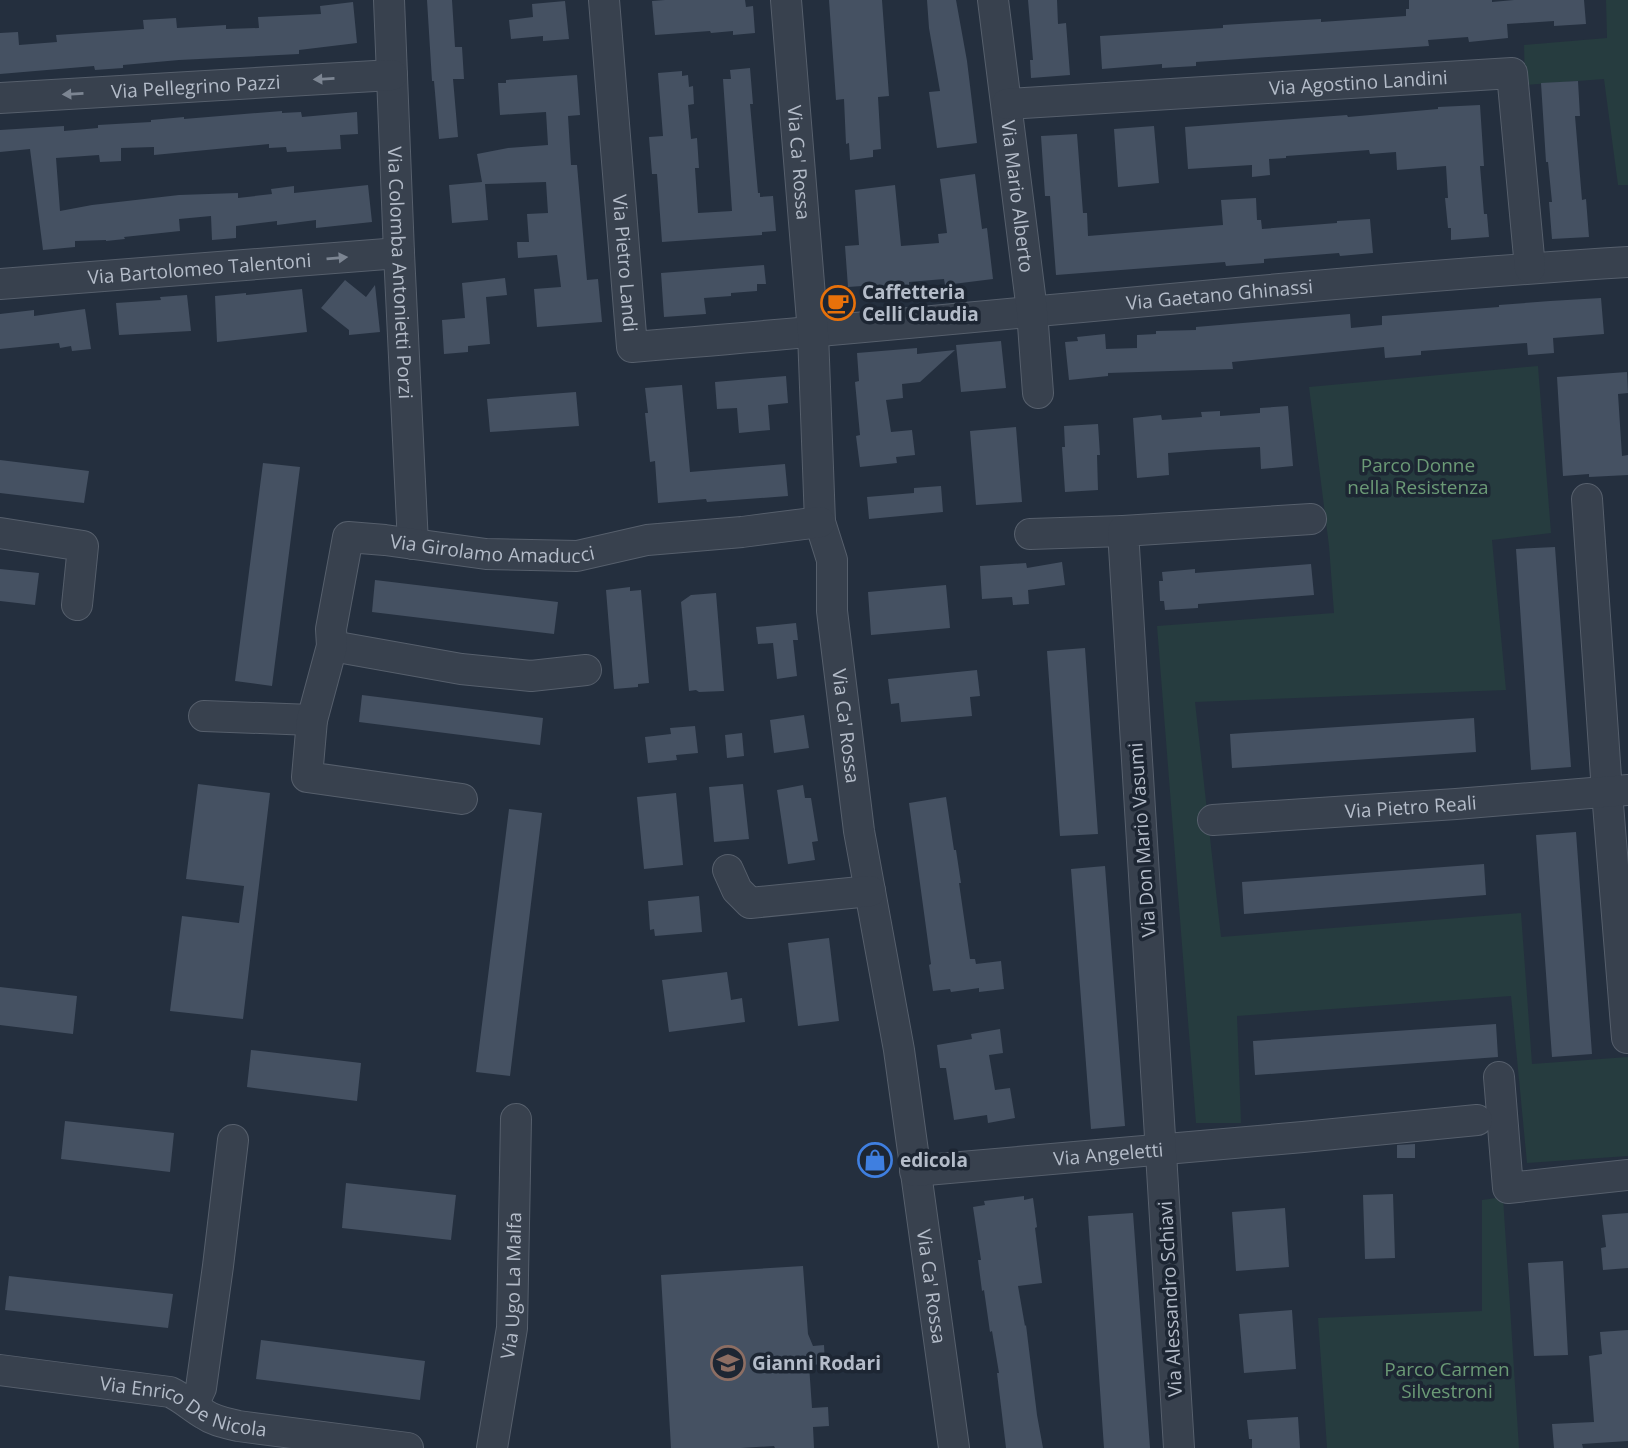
<svg xmlns="http://www.w3.org/2000/svg" width="1628" height="1448" font-family="'Open Sans',sans-serif">
  <style>
    .green { fill: #263c3f }
    .building { fill: #455162 }
    .lines { fill: none; stroke-linecap: round; stroke-linejoin: round }
    .minor-casing { stroke: #565f6c; stroke-width: 32 }
    .minor { stroke: #38414e; stroke-width: 30 }
    .oneway { fill: #7c8592 }
    .labels { text-anchor: middle; dominant-baseline: central; stroke-width: 7; stroke-linejoin: round; paint-order: stroke }
    .street-label { font-size: 19px; fill: #b4bcc9; stroke: #1d2633 }
    .poi-label { font-size: 19px; font-weight: bold; fill: #b4bcc9; stroke: #1d2633; text-anchor: start }
    .park-label { font-size: 19px; fill: #6b9a76; stroke: #1d2633 }
  </style>
  <rect width="100%" height="100%" fill="#242f3e"/>
  <path class="green" d="M1606,0h22v185h-10l-14,-106 -79,6 -1,-40 83,-7z
    M1538,366l13,167 -59,7 14,150 -311,12 26,235 300,-24 11,151 96,-7v99l-101,7 -16,-167 -274,20 4,107h-45l-39,-497 177,-13 -5,-67 -20,-159z
    M1503,1197l16,251h-192l-9,-130 164,-7v-111z"/>
  <path class="building" d="M427,0h25l3,47h7l2,32h-11l5,58 -19,2 -5,-58h-2z
    M665,0h80l1,7 7,-1 2,27 -22,2v-4l-22,2 -1,-2 -55,4 -3,-34z
    M829,0h53l7,96 -11,1 3,52 -8,1v7l-23,3 -1,-17 -3,1 -2,-45 -8,1z
    M927,0h29l11,61 10,82 -40,5 -8,-56 11,-1 -11,-63z
    M1028,0h29l1,24 8,-1 4,52 -39,3 -1,-18h3z
    M1409,0h83v2l22,-2h70l2,24 -32,2v-5l-47,3 1,14 -39,4 -1,-5 -40,3 1,6 -233,16v4l-34,2v-4l-60,5 -2,-33 123,-8v-3l32,-2 66,-4v3l85,-6v-7h3z
    M565,1l4,38 -26,2v-5l-32,3 -2,-19 24,-3 -1,-13z
    M353,2l4,41 -58,7v4l-120,6 -56,5v3l-28,2 -1,-4 -94,8v-41l18,-1 1,13 38,-3 -1,-7 88,-6 -1,-9 33,-2 1,10 49,-3v4l33,-1 -1,-11 63,-3 -1,-8z
    M750,68l3,36h-3l8,89h2v4l13,-1 3,35 -14,1v3l-100,7 -5,-68h-5l-3,-37 14,-1 -5,-63 24,-2v5l6,-1 1,12 4,-1 1,18 -6,1 3,34 6,-1 2,30h-4l3,45 34,-2 -9,-132h8l-1,-9z
    M577,75l3,40 -12,1 3,49h6l10,115 11,-1 4,43 -65,5 -3,-38 27,-2 -4,-32 -39,3 -1,-16h12l-2,-28 21,-1 -2,-31 -61,2 3,36 -36,3 -3,-38 33,-3 -5,-28 31,-6 40,-3 -2,-33 -46,3 -2,-32h8v-3z
    M1578,81l2,35h-5l7,84 4,-1 3,38 -37,2 -3,-37h3l-4,-40h-2l-5,-79z
    M1480,105l4,61h-4l4,48h3l2,23 -38,3v-12h-3l-3,-30h3l-2,-32 -49,4 -1,-18 -26,2 -1,-4 -83,6v2l-17,1 1,16 -18,2v-12l-64,4 -3,-42 162,-12 1,2 90,-8v-2z
    M282,111v2l19,-1 1,5 55,-5 1,22 -18,1 1,14 -54,3 -1,-5 -17,1v-4l-115,11v-8l-33,1v13l-21,1 -1,-7 -43,3 4,53 32,-6 87,-10 59,-2v5l34,-4 -1,-5 23,-3v7l74,-8 4,37 -56,6v-8l-39,5v-4l-41,5v12l-24,2 -1,-24 -32,3 1,12 -56,6 1,2 -19,2v-1l-31,1v6l-32,3 -13,-101 -30,3v-22l64,-4v5l34,-3v-3l53,-3v-2l33,-3v2z
    M1154,126l5,57 -41,4 -4,-58z
    M1077,134l6,79h4l1,23 135,-11 -2,-25 35,-2 1,22h4l1,9 75,-6v-2l33,-2 3,34 -33,3 -1,-3 -75,6v4l-38,3 -1,-4 -169,13 -6,-79h-5l-4,-60z
    M975,174l7,55 5,-1 6,51 -48,6 -1,-6 -35,3v5l-47,3v-4l-14,1 -3,-41 14,-1 -4,-55 40,-5 6,61 38,-3 -1,-9 9,-1 -7,-54z
    M764,265l2,19h-9v7l-26,2v3l-27,2 2,16 -42,3 -3,-44z
    M505,278l2,17 -21,2 4,47 -22,2v6l-24,2 -2,-34 23,-2 -3,-35z
    M345,280l21,17 9,-12 5,47 -31,3v-5l-28,-22z
    M302,289l5,43 -90,10 -2,-46 31,-3v2z
    M187,295l4,36 -72,4 -3,-32 45,-3 -1,-3z
    M1601,298l3,36 -51,4 1,15 -26,2 -1,-12 -106,8v4l-36,3 -1,-11 -152,15 1,7 -125,4v3l-39,4 -4,-38 13,-1 -1,-4 28,-3 1,15 31,-1v-13l19,-1v-3l40,-1v-3l154,-13 1,14 31,-3v-9l117,-9v-2l51,-4z
    M85,309l6,40 -19,2 -1,-5 -11,2 -1,-5 -59,6v-35l34,-4v6z
    M1001,341l5,47 -45,4 -5,-47z
    M917,348v6l38,-4 -35,32 -18,2 1,14 -17,2 5,32 21,-2 3,25 -19,2 1,6 -37,4 -4,-31 4,-1 -5,-53 4,-1 -2,-28z
    M1627,372l1,21 -10,1 4,62 6,-1v20l-39,2v-3l-26,2 -6,-99z
    M786,376l2,27 -20,2 2,25 -31,3 -2,-25 -20,1 -2,-27z
    M682,385l8,87 95,-8 3,32 -81,6 -1,-3 -48,4 -3,-42 -5,1 -5,-49h3l-3,-25z
    M576,392l3,34 -89,6 -3,-33z
    M1288,406l5,60 -32,3 -1,-22 -53,3 -39,3 1,22 -32,3 -4,-60 28,-3 1,5 40,-3 -1,-5 19,-1v5l40,-3v-5z
    M1098,424l2,31h-3l1,35 -33,2 -3,-45h3l-1,-21z
    M1016,427l6,75 -46,3 -6,-74z
    M0,460l89,11 -5,32 -84,-10z
    M263,463l37,4 -28,219 -37,-5z
    M941,486l2,26 -74,7 -2,-22 47,-4v-5z
    M1555,547l16,220 -40,3 -15,-221z
    M1062,562l3,23 -37,5 1,14 -16,1 -1,-8 -30,2 -2,-33 46,-3 1,5z
    M1311,564l3,31 -116,9v4l-33,2 -1,-9h-4l-1,-20h4l-1,-9 33,-3v4z
    M0,569l39,4 -4,32 -35,-4z
    M375,580l183,22 -4,32 -182,-22z
    M946,585l4,43 -79,7 -3,-43z
    M630,587v4l11,-1 8,93 -11,1v3l-24,2 -8,-99z
    M716,593l8,98 -25,1 -3,-2 -7,1 -8,-89 10,-7z
    M796,623l2,17h-5l4,36 -20,3 -4,-36 -15,1 -2,-17z
    M1085,648l13,186 -38,2 -13,-185z
    M977,670l3,26 -10,1 2,19 -71,6 -2,-19 -8,1 -3,-25z
    M362,695l181,23 -3,27 -181,-23z
    M804,715l5,33 -35,5 -4,-33z
    M1474,718l2,34 -244,16 -2,-34z
    M695,726l3,27 -22,2 1,5 -29,3 -3,-26 26,-3 -1,-6z
    M742,733l2,23 -17,2 -2,-23z
    M198,784l72,9 -27,226 -73,-8 12,-95 57,7 5,-37 -58,-7z
    M743,784l6,55 -35,3 -5,-55z
    M803,785l2,13h6l7,43 -6,1 3,18 -27,4 -11,-74z
    M676,793l7,72 -39,4 -7,-72z
    M946,797l8,53h2l5,33h-2l11,76h5l1,5 25,-3 3,28 -25,3v-4l-28,4 -1,-3 -17,2 -4,-26 2,-1 -22,-161z
    M509,809l33,4 -32,263 -34,-4z
    M1576,832l16,222 -40,3 -16,-222z
    M1484,864l2,31 -242,19 -2,-32z
    M1105,866l20,260 -34,3 -20,-260z
    M699,896l3,36 -47,4 -1,-7 -4,1 -2,-29z
    M829,938l10,83 -41,5 -10,-83z
    M727,972l4,28 11,-2 3,24 -76,10 -7,-52z
    M0,987l77,9 -4,38 -73,-9z
    M1496,1024l2,33 -243,18 -2,-34z
    M1000,1029l3,24 -14,2 6,35 15,-2 5,30 -27,5 -1,-8 -33,5 -8,-52h-6l-3,-23 35,-6 -1,-5z
    M251,1050l110,13 -4,38 -110,-14z
    M65,1121l109,12 -4,39 -109,-13z
    M1415,1144v14h-18v-13z
    M346,1183l110,12 -5,45 -109,-12z
    M1393,1194l2,64 -30,1 -2,-64z
    M1024,1196v4l9,-2 4,29 -2,1 7,55 -24,3 7,40 1,-1 11,90 6,33h-37l-9,-75h2l-7,-42 -2,1 -6,-42 -2,1 -4,-31h3l-8,-53 12,-2 -1,-4z
    M1285,1208l4,59 -53,4 -4,-59z
    M1133,1213l17,235h-46l-16,-232z
    M1628,1213v55l-25,2 -2,-22 5,-1 -4,-32z
    M1563,1261l5,94 -34,1 -6,-93z
    M803,1266l5,68 5,12 11,-1 1,19 -16,1 3,43 16,-1 1,19 -16,1 1,21h-39l-1,-2 -33,2h-70l-10,-173z
    M9,1276l164,18 -5,34 -163,-18z
    M1292,1310l4,59 -52,4 -5,-59z
    M1628,1330v111l-46,3 1,4h-29l-2,-24 42,-2 -5,-66 13,-2 -2,-22z
    M261,1340l164,21 -5,39 -164,-21z
    M1298,1417l2,31h-48v-9h-3l-2,-19z"/>
  <g class="lines">
    <g class="minor-casing">
      <g id="minor">
        <path id="s1" d="M389,0l10,253 14,291"/>
        <path id="s2" d="M604,0l28,347c332,-26 663,-64 996,-85"/>
        <path id="s3" d="M786,0l27,333 7,189 12,38v51l27,220 40,219 55,398"/>
        <path id="s4" d="M993,0l39,311 6,82"/>
        <path id="s5" d="M0,98l392,-23"/>
        <path id="s6" d="M1007,104l505,-31 18,195"/>
        <path id="s7" d="M0,284l399,-31"/>
        <path d="M1587,499l20,293 20,246"/>
        <path d="M0,533l83,13 -6,59"/>
        <path d="M1030,534l93,-3"/>
        <path d="M332,646l129,23 70,7 55,-6"/>
        <path d="M204,716l108,4"/>
        <path id="s8" d="M462,799l-155,-22 5,-57 20,-74 -1,-17 17,-92 37,3 101,14 91,2 70,-16 95,-8 78,-10"/>
        <path id="s9" d="M1213,820l243,-16 172,-14"/>
        <path d="M728,870l9,20 13,13 120,-12"/>
        <path d="M1499,1077l9,111 120,-13"/>
        <path id="s10" d="M915,1171l388,-34 174,-17"/>
        <path id="s11" d="M0,1370l170,22c13,6 22,15 34,22 10,7 22,9 34,12l170,22"/>
        <path d="M193,1405l8,-17 17,-122 15,-126"/>
        <path id="s12" d="M492,1448l20,-120 4,-209"/>
        <path d="M1179,1448l-56,-917 188,-12"/>
      </g>
    </g>
    <use href="#minor" class="minor"/>
  </g>
  <defs><path id="oneway-solid" d="M-6-.8H1V-3.2L6.5 0L1 3.2V.8H-6Z" transform="scale(1.75)"/></defs>
  <g class="oneway">
    <use href="#oneway-solid" transform="translate(324 79) rotate(177)"/>
    <use href="#oneway-solid" transform="translate(73 94) rotate(177)"/>
    <use href="#oneway-solid" transform="translate(337 258) rotate(-5)"/>
  </g>
  <defs>
    <g id="cafe-ring" transform="scale(1.75)"><circle r="9.5" fill="#1d2633" stroke="#e8710a" stroke-width="1.5"/><path d="M-5.5-4.5H6V0H3Q3 3.5 0 3.5H-2.5Q-5.5 3.5-5.5 0ZM3-3.2v2h1.7v-2ZM-6 4.5H4V6H-6Z" fill="#e8710a"/></g>
    <g id="shop-ring" transform="scale(1.75)"><circle r="9.5" fill="#1d2633" stroke="#3f7fe0" stroke-width="1.5"/><path d="M-5-2.5h2.3a2.7 3.5 0 0 1 5.4 0H5L5.5 6h-11ZM-1.5-2.5h3a1.5 2.3 0 0 0-3 0Z" fill="#3f7fe0"/></g>
    <g id="school-ring" transform="scale(1.75)"><circle r="9.5" fill="#1d2633" stroke="#8d6e63" stroke-width="1.5"/><path d="M0-5L7-2L0 1L-7-2ZM-4 1L0 2.5L4 1V4Q0 6-4 4Z" fill="#8d6e63"/></g>
  </defs>
  <g fill-rule="evenodd">
    <use href="#cafe-ring" x="838" y="303"/>
    <use href="#shop-ring" x="875" y="1160"/>
    <use href="#school-ring" x="728" y="1363"/>
  </g>
  <g class="labels">
    <g class="street-label">
      <text stroke="none"><textPath href="#s6" startOffset="352">Via Agostino Landini</textPath></text>
      <text stroke="none"><textPath href="#s5" startOffset="196">Via Pellegrino Pazzi</textPath></text>
      <text stroke="none"><textPath href="#s3" startOffset="163">Via Ca' Rossa</textPath></text>
      <text stroke="none"><textPath href="#s4" startOffset="198">Via Mario Alberto</textPath></text>
      <text stroke="none"><textPath href="#s2" startOffset="264">Via Pietro Landi</textPath></text>
      <text stroke="none"><textPath href="#s7" startOffset="200">Via Bartolomeo Talentoni</textPath></text>
      <text stroke="none"><textPath href="#s1" startOffset="273">Via Colomba Antonietti Porzi</textPath></text>
      <text stroke="none"><textPath href="#s2" startOffset="938">Via Gaetano Ghinassi</textPath></text>
      <text stroke="none"><textPath href="#s8" startOffset="546">Via Girolamo Amaducci</textPath></text>
      <text stroke="none"><textPath href="#s3" startOffset="730">Via Ca' Rossa</textPath></text>
      <text stroke="none"><textPath href="#s9" startOffset="198">Via Pietro Reali</textPath></text>
      <text transform="translate(1142 840) rotate(-94)">Via Don Mario Vasumi</text>
      <text stroke="none"><textPath href="#s10" startOffset="194">Via Angeletti</textPath></text>
      <text stroke="none"><textPath href="#s12" startOffset="164">Via Ugo La Malfa</textPath></text>
      <text stroke="none"><textPath href="#s3" startOffset="1297">Via Ca' Rossa</textPath></text>
      <text transform="translate(1170 1299) rotate(-93)">Via Alessandro Schiavi</text>
      <text stroke="none"><textPath href="#s11" startOffset="189">Via Enrico De Nicola</textPath></text>
    </g>
    <g class="poi-label">
      <text x="862" y="292">Caffetteria<tspan x="862" dy="22">Celli Claudia</tspan></text>
      <text x="900" y="1160">edicola</text>
      <text x="752" y="1363">Gianni Rodari</text>
    </g>
    <g class="park-label">
      <text x="1418" y="465">Parco Donne<tspan x="1418" dy="22">nella Resistenza</tspan></text>
      <text x="1447" y="1369">Parco Carmen<tspan x="1447" dy="22">Silvestroni</tspan></text>
    </g>
  </g>
</svg>
